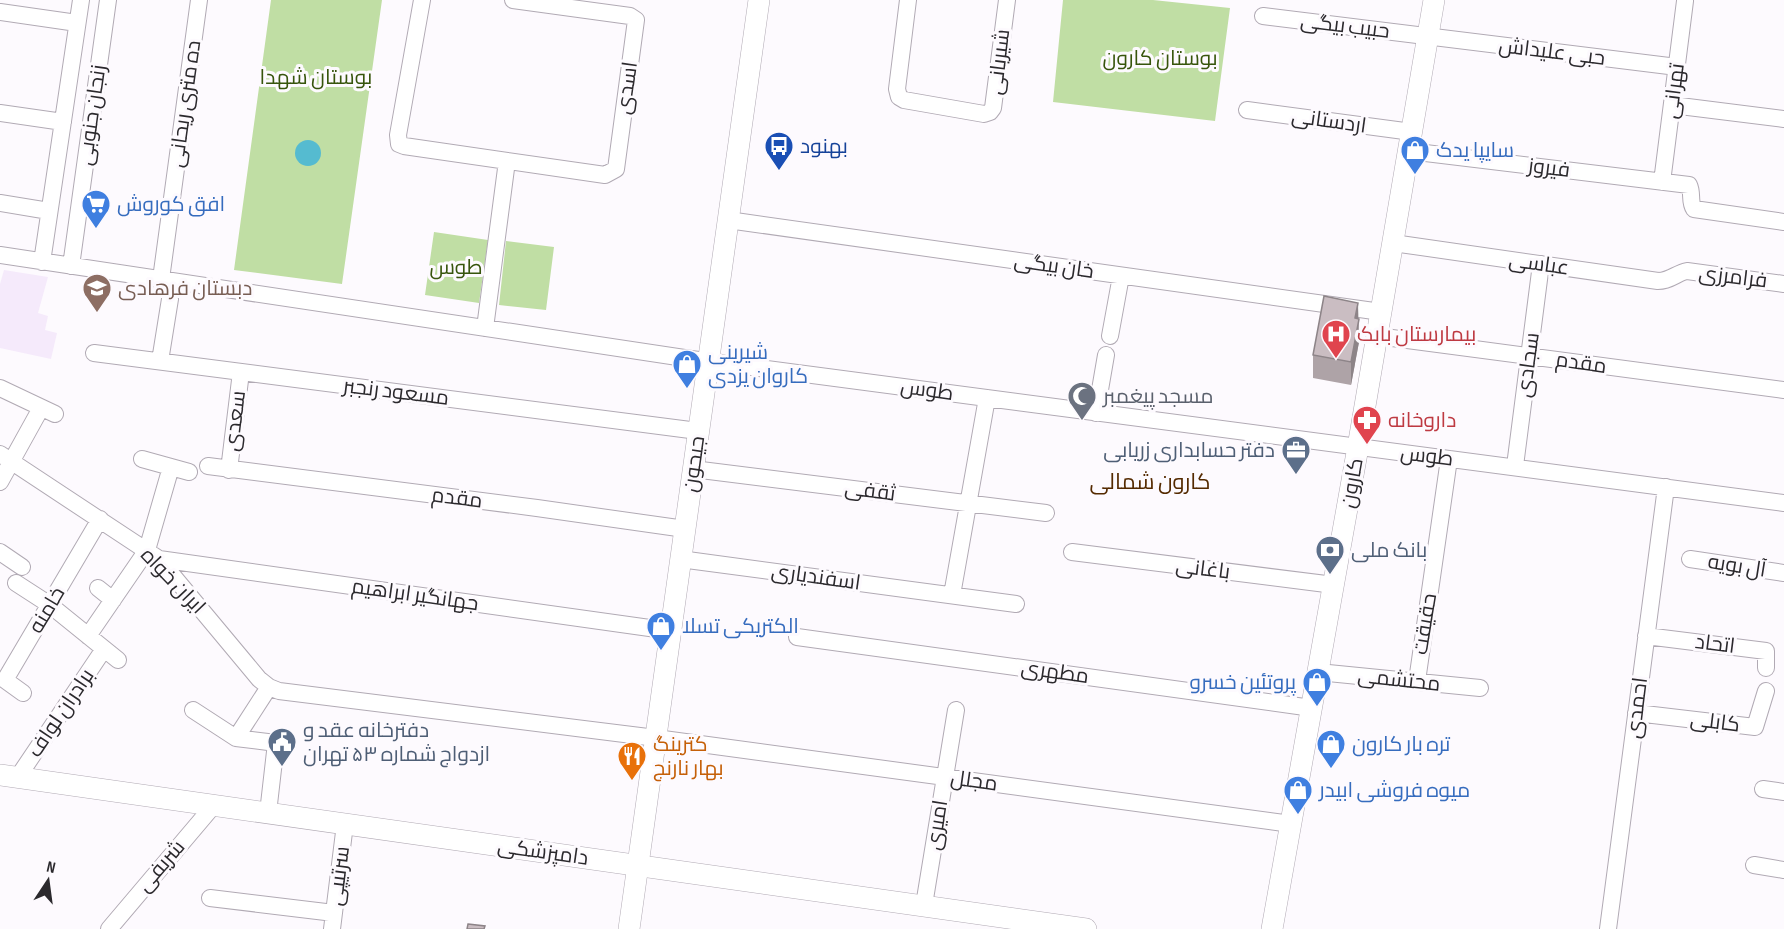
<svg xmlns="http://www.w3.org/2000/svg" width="1784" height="929" font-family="'Sofia Sans Condensed',Cairo,sans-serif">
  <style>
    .built { fill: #f5eafb }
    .green { fill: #c0dea4 }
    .water { fill: #55bbd0 }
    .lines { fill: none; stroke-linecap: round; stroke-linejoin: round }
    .minor-casing { stroke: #b1aab4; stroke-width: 18 }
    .major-casing { stroke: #b1aab4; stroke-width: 22 }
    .minor { stroke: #fff; stroke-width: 16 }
    .major { stroke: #fff; stroke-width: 21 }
    .wall { fill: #aea3a7 }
    .shaded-wall { fill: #8d8488 }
    .building { fill: #cabdc2; stroke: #8d8488; stroke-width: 1.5 }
    .labels { text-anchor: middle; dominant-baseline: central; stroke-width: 6; stroke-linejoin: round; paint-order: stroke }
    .street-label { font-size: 21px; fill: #2b292d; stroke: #fdfafe }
    .park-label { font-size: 21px; fill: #37550c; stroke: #fdfafe }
    .transit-label { font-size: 21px; fill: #164399; stroke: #fdfafe; text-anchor: start }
    .shop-label { font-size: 21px; fill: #366cbe; stroke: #fdfafe; text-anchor: start }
    .education-label { font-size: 21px; fill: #785e54; stroke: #fdfafe; text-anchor: start }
    .health-label { font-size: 21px; fill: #be3a42; stroke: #fdfafe; text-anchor: start }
    .worship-label { font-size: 21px; fill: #5b616d; stroke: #fdfafe; text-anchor: start }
    .service-label { font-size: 21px; fill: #4e5e75; stroke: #fdfafe; text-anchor: start }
    .food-label { font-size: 21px; fill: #c56008; stroke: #fdfafe; text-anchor: start }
    .neighbourhood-label { font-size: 22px; fill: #542a00; stroke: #fdfafe }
  </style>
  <rect width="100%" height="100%" fill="#fdfafe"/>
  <path class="built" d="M4,270l44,7 -10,36 10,3 -3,14 12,3 -6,26 -51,-11v-64z"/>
  <path class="green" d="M271,0h111l-40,284 -108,-14z
    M1063,0h90l77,8 -15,113 -162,-19z
    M434,232l54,8 -9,63 -54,-8z
    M506,241l48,6 -8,63 -47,-5z"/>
  <path class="water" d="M295 153a13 13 0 1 1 26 0a13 13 0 1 1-26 0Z"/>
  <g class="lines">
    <g class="minor-casing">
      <path id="minor" d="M422,0l-24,135 1,9 5,2 201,29 11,-6 20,-149 -6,-4 -117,-16
        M908,0l-11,89 2,8 5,3 80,14 6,-2 3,-4 14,-108
        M0,12l77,11
        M1263,16l414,51
        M1672,105l112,14
        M1247,110l165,22
        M0,113l63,9
        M1409,151l280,34c4,8 0,17 5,24l90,13
        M1662,182l23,-181
        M0,203l49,8
        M728,220l653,92
        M1393,243l265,38c13,0 18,-8 29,-10l97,13
        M0,255l691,104 1093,144
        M42,262l39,-262
        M71,266l37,-266
        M161,279l38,-279
        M485,328l22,-167
        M1110,336l11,-60
        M1377,336l407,54
        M94,353l604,78
        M160,361l10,-62
        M0,388l55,26
        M1096,413l10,-58
        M0,454l159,105 100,120 10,8 10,4 377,47 635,86
        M142,459l47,13
        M208,466l329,42 148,21
        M1515,466l26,-202
        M693,469l353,44
        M229,470l12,-98
        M0,482l41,-74
        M0,552l22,15
        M1072,552l262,33
        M159,559l512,72
        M680,559l336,45
        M1690,559l94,14
        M16,583l34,22 68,55
        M98,588l15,12
        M952,595l35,-197
        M88,636l59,-86 24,-83
        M1646,636l120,15v17
        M797,637l515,71
        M1318,672l162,16
        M1417,681l32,-222
        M23,693l-18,-13 95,-161
        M193,710l43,28
        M1636,713l119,14 11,-36
        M18,777l86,-128
        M1763,789l21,3
        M268,813l8,-70 -40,-5 33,-51
        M1754,865l30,5
        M210,898l124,15
        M924,905l32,-195
        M109,929l105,-124
        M332,929l13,-105
        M1608,929l58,-442"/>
    </g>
    <g class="major-casing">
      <path id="major" d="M0,775l1086,154
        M629,929l130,-929
        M1272,929l86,-482 76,-447"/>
    </g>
    <use href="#minor" class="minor"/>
    <use href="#major" class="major"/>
  </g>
  <path class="wall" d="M1358,319l1,23 -8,43 -38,-7v-23z"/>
  <path class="shaded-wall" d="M1358,303l1,39 -8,43v-23l4,-44z"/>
  <path class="building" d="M1324,296l34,7 -3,15 4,1 -8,43 -38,-7z
    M468,924l17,2 -1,3h-17z"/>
  <defs>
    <g id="bus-pin" transform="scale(1.5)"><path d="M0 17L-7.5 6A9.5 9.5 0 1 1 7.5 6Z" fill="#1a4fb4" stroke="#fdfafe"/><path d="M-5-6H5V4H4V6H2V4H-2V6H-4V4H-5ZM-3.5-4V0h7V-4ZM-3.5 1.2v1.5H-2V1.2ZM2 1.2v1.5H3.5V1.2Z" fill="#fff"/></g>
    <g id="shop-pin" transform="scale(1.5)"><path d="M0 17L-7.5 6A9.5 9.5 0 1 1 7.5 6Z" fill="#3f7fe0" stroke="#fdfafe"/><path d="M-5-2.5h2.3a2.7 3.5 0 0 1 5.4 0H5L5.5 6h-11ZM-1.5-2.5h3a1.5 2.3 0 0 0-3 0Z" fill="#fff"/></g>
    <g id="supermarket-pin" transform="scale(1.5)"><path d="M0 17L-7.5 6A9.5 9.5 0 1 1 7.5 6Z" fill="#3f7fe0" stroke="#fdfafe"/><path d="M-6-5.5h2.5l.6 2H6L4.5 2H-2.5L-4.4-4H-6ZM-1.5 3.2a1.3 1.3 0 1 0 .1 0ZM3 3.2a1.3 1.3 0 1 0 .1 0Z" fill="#fff"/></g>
    <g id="school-pin" transform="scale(1.5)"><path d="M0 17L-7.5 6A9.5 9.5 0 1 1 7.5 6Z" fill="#8d6e63" stroke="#fdfafe"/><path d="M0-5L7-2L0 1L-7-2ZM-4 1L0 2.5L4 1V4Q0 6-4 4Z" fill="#fff"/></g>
    <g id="hospital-pin" transform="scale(1.5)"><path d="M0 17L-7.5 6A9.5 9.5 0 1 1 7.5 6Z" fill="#e0444e" stroke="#fdfafe"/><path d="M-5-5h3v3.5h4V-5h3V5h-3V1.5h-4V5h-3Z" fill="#fff"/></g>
    <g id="mosque-pin" transform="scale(1.5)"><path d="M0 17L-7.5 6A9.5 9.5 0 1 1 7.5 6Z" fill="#6b7280" stroke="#fdfafe"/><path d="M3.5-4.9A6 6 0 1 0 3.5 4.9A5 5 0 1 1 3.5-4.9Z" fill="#fff"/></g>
    <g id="pharmacy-pin" transform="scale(1.5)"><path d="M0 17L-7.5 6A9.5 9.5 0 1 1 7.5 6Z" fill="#e0444e" stroke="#fdfafe"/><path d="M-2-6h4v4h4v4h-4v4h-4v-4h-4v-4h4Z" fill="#fff"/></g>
    <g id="office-pin" transform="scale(1.5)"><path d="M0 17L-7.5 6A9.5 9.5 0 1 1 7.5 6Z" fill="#5c6f8a" stroke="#fdfafe"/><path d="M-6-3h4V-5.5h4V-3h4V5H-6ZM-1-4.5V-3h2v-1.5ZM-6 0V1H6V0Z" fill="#fff"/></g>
    <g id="bank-pin" transform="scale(1.5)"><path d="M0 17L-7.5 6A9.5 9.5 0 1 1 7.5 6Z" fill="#5c6f8a" stroke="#fdfafe"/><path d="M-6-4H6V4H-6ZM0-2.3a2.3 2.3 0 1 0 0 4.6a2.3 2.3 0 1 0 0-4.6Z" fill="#fff"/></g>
    <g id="civic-pin" transform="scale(1.5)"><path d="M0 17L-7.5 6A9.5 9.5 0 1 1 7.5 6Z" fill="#5c6f8a" stroke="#fdfafe"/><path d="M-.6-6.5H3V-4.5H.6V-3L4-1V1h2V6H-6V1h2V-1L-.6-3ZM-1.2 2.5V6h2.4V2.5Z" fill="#fff"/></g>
    <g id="restaurant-pin" transform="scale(1.5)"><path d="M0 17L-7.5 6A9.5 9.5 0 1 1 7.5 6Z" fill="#e8710a" stroke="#fdfafe"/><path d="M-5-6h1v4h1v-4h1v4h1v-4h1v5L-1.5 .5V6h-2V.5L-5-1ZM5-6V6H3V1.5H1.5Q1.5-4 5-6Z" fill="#fff"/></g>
  </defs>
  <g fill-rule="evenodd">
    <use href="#bus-pin" x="779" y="146"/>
    <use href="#shop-pin" x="1415" y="150"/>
    <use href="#supermarket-pin" x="96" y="204"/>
    <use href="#school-pin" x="97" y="288"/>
    <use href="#hospital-pin" x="1336" y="334"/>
    <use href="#shop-pin" x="687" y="364"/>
    <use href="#mosque-pin" x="1082" y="396"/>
    <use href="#pharmacy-pin" x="1367" y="420"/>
    <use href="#office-pin" x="1296" y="450"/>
    <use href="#bank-pin" x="1330" y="550"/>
    <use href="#shop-pin" x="661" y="626"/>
    <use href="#shop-pin" x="1317" y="682"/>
    <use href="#civic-pin" x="282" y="742"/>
    <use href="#shop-pin" x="1331" y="744"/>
    <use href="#restaurant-pin" x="632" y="756"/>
    <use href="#shop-pin" x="1298" y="790"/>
  </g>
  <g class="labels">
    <g class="street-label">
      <text transform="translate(1345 26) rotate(7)">حبیب بیگی</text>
      <text transform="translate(1552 52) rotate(7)">حبی علیداش</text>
      <text transform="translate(999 62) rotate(-83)">شیربانی</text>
      <text transform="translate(627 88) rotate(-82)">اسدی</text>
      <text transform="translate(1674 91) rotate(-83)">تهرانی</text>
      <text transform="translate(185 104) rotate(-82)">ده متری ریحانی</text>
      <text transform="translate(92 115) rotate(-82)">زنجان جنوبی</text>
      <text transform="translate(1329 121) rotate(8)">اردستانی</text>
      <text transform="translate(1549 168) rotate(7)">فیروز</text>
      <text transform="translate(1539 264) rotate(8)">عباسی</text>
      <text transform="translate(1054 266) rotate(8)">خان بیگی</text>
      <text transform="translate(1733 277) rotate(7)">فرامرزی</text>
      <text transform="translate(1581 363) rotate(8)">مقدم</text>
      <text transform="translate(1528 365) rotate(-82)">سجادی</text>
      <text transform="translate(927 390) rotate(8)">طوس</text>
      <text transform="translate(396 392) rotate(7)">مسعود رنجبر</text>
      <text transform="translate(235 421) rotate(-83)">سعدی</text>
      <text transform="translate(1427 456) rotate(7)">طوس</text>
      <text transform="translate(694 464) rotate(-82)">جیحون</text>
      <text transform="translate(1352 483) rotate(-80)">کارون</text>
      <text transform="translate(870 491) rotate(7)">ثقفی</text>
      <text transform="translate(457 498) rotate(7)">مقدم</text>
      <text transform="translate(1737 566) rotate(9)">آل بویه</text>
      <text transform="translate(1203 569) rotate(7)">باغانی</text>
      <text transform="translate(816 577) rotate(8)">اسفندیاری</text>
      <text transform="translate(173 581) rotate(46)">ایران خواه</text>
      <text transform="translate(415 595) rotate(8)">جهانگیر ابراهیم</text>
      <text transform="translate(47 610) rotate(-59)">خامنه</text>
      <text transform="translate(1425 624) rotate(-81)">حقیقت</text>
      <text transform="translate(1715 644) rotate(7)">اتحاد</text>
      <text transform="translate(1055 672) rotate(8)">مطهری</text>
      <text transform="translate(1399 680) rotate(6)">محتشمی</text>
      <text transform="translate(1637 708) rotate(-83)">احمدی</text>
      <text transform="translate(61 713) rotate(-56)">برادران لواف</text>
      <text transform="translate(1715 722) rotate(7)">کابلی</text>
      <text transform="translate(974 781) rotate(8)">مجلل</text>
      <text transform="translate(937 825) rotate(-81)">امیری</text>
      <text transform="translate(543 852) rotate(8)">دامپزشکی</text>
      <text transform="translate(161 866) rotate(-49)">شریفی</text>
      <text transform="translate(339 876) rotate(-83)">سرتیپی</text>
    </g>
    <g class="park-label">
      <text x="1160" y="58">بوستان کارون</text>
      <text x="316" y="77">بوستان شهدا</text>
      <text x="456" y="267">طوس</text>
    </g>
    <g class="transit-label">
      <text x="800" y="146">بهنود</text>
    </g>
    <g class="shop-label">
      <text x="1436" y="150">سایپا یدک</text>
      <text x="117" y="204">افق کوروش</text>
      <text x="708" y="352">شیرینی<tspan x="708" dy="24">کاروان یزدی</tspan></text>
      <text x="682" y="626">الکتریکی تسلا</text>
      <text x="1296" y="682" text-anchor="end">پروتئین خسرو</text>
      <text x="1352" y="744">تره بار کارون</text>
      <text x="1319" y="790">میوه فروشی ابیدر</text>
    </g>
    <g class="education-label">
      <text x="118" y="288">دبستان فرهادی</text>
    </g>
    <g class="health-label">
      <text x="1357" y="334">بیمارستان بابک</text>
      <text x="1388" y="420">داروخانه</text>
    </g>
    <g class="worship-label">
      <text x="1103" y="396">مسجد پیغمبر</text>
    </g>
    <g class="service-label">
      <text x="1275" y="450" text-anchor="end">دفتر حسابداری زریابی</text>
      <text x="1351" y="550">بانک ملی</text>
      <text x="303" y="730">دفترخانه عقد و<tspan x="303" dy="24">ازدواج شماره ۵۳ تهران</tspan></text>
    </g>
    <g class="food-label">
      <text x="653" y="744">کترینگ<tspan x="653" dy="24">بهار نارنج</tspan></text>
    </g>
    <g class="neighbourhood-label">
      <text x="1150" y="482">کارون شمالی</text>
    </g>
  </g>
  <g transform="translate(48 881) rotate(13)" stroke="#fdfafe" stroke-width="4.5" paint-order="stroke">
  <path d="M0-4.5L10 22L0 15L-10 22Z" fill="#2b292d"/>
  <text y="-9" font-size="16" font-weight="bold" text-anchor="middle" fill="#2b292d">N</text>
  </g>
</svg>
